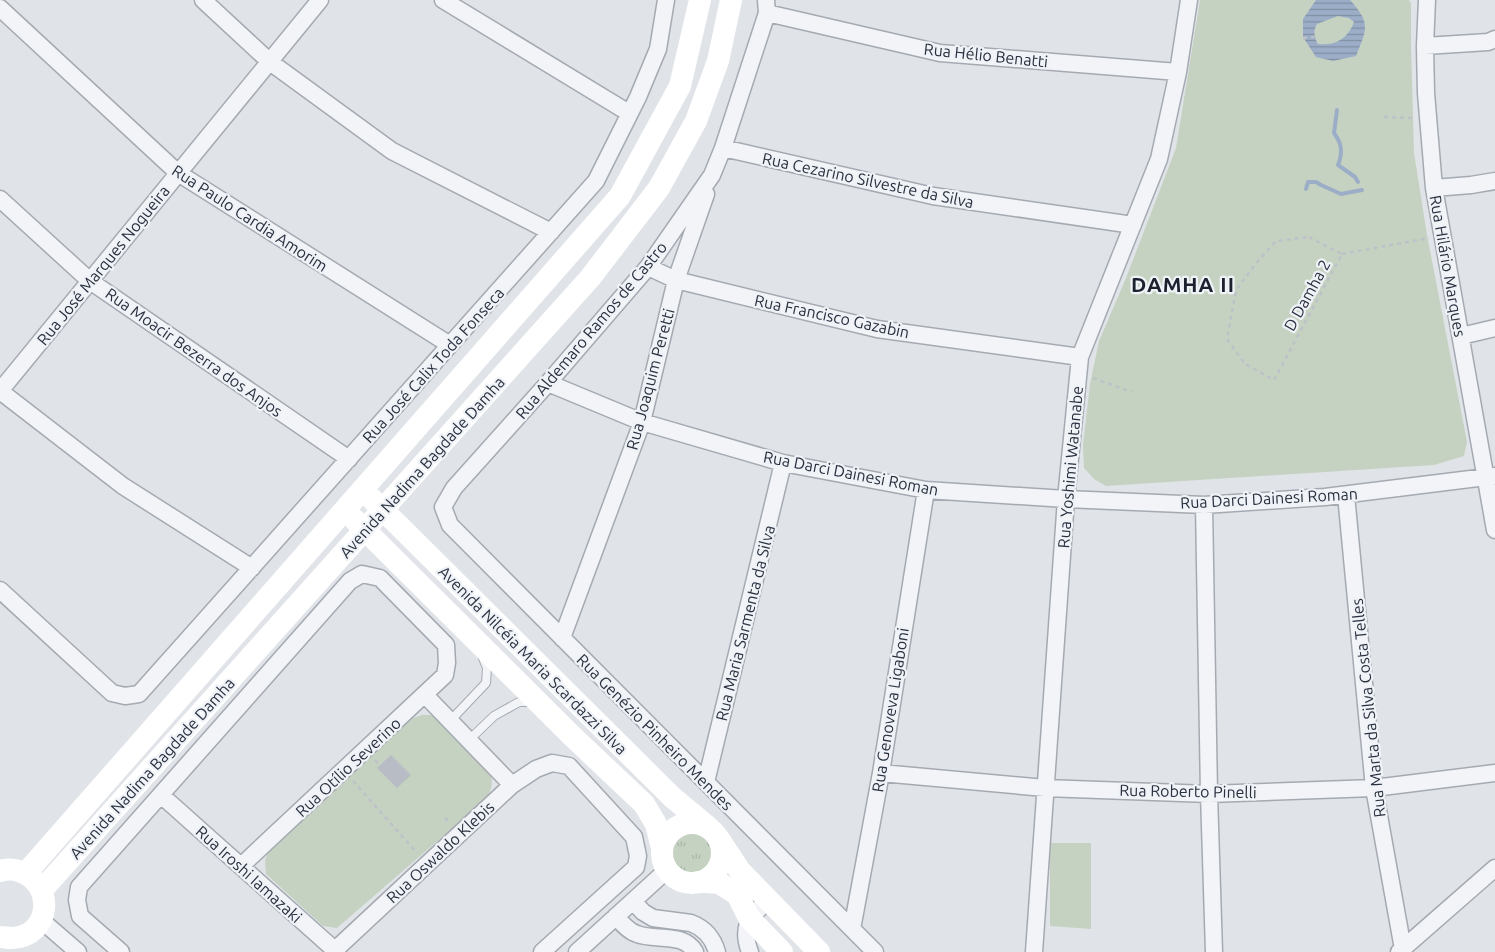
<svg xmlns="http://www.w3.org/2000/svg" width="1495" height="952" font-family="Ubuntu,sans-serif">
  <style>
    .grass { fill: url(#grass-tufts) }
    .green { fill: #c5d2c1 }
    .water { fill: url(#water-rules); fill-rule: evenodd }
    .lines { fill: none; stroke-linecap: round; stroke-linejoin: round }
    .stream { stroke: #9caec7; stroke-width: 4 }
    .building { fill: #b7bcc5 }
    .lane-casing { stroke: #a5aab2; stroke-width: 10 }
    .street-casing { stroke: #a5aab2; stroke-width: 19 }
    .path { stroke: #bec1c7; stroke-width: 2.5; stroke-dasharray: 4 4; stroke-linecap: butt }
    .lane { stroke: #f2f4f7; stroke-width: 8 }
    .street { stroke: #f2f4f7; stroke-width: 16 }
    .secondary { stroke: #fff; stroke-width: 22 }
    .labels { text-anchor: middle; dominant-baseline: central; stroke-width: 4.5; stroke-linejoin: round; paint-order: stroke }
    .street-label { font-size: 16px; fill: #29303f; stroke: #eff2f6 }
    .district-label { font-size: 21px; font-weight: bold; letter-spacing: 1px; fill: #1b212f; stroke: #eff2f6 }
  </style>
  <defs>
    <pattern id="grass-tufts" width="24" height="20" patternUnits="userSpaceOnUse" patternTransform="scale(1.25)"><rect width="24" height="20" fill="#c5d2c1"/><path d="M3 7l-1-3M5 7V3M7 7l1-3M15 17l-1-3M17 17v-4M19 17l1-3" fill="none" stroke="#a9b5a7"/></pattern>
    <pattern id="water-rules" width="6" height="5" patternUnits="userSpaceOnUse" patternTransform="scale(1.25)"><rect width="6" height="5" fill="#9caec7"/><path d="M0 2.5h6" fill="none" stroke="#7f8ea3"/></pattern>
  </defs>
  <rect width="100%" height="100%" fill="#e0e3e8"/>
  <path class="grass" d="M671 853a21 21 0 1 1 42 0a21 21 0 1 1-42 0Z"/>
  <path class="green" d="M1200,0h209l2,3v42l3,108 13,82 40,207 -3,14 -30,9 -328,21 -12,-7 -10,-11 -1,-23 7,-61 9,-43 27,-63 50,-130z
    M422,715h12l55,55c5,11 3,18 -2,28l-150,130 -14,-2 -57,-52 -1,-13 3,-10 145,-133z
    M1050,843h41v86l-41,-3z"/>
  <path class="water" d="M1316,0h34c21,23 17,29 6,56l-23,5 -17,-4 -13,-20v-18zM1338,16l11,2 5,4c-6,17 -19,24 -36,22 -4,-7 -5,-13 -1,-20z"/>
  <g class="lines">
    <path class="stream" d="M1337,110l-3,23c8,11 9,19 4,32l17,12 3,5
      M1306,189l2,-7h8l5,3 20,9 21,-4"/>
  </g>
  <path class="building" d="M391,755l20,20 -14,13 -20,-20z"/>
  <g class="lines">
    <g class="lane-casing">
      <path id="lane" d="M450,721l36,-38 1,-15 -4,-10
        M469,740l25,-24 25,-14h12"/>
    </g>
    <g class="street-casing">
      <path id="street" d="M203,0l67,62 122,89 159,81
        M443,0l186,113
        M766,0l1,13 -44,135 -11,27 -64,92 -100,116 -94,105 -11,19 7,18 425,427
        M1427,0l-2,46 1,47 8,95 61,342
        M0,8l178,165 272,172
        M767,13l173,40 238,19
        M1425,46l63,-4 7,-3
        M723,148l210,48 200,29
        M1434,188l37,-3 24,-4
        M0,199l90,82 259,178
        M648,267l28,13 201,49 203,28
        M1461,336l34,-8
        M548,383l94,39 141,41 143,27 140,9 138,6 121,-8 170,-21
        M0,391l320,-391
        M0,391l123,95 129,82
        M1346,495l28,293 29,161
        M1204,505l5,289 5,158
        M0,590l112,103 13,3 14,-2 457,-513 42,-84 20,-48 8,-49
        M562,638l80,-216 34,-142 30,-86
        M425,695l87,90
        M881,773l164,15 164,6 165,-6 121,-15
        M706,782l77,-319
        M161,795l176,157
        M633,901l10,11 10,6 38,5c13,5 22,15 26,29
        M616,916c6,8 12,15 21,18 18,7 47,-2 58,18
        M41,920l37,32
        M852,929l29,-156 45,-283
        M335,950l177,-165 24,-16 16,-6 17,3 65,71 4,19 -2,11 -94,85
        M121,952l-41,-36 -3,-16 2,-13 271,-306 12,-7 18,4 66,67 1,18 -2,12 -204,191
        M577,952l90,-82
        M750,952c-10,-26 0,-35 18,-52
        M1034,952l32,-453 14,-142 79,-198 19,-87 11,-72
        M1399,952l96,-84"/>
    </g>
    <path class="path" d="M1303,38l11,-1
      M1384,117l31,1
      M1309,237l33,17 -68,126 -29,-16 -18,-25 9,-49 21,-28 19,-21z
      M1342,254l87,-16
      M1093,378l39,14
      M375,760l5,5
      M353,781l64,72
      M445,818l5,5"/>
    <use href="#lane" class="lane"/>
    <use href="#street" class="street"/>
    <path class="secondary" d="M372,499l300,298 36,30
      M355,520l216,215 73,69 12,20 6,24
      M662 853a30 30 0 1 1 60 0a30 30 0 1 1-60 0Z
      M719,839l21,32 79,81
      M0,871c6,-2 13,-2 19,0 37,12 32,66 -7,67 -4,0 -8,-1 -12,-1
      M26,873l594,-677 60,-110 20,-86
      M698,882h7l14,1 18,11 12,24 33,34
      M42,890l548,-612 69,-90 37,-67 22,-60 13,-61"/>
  </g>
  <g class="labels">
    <g class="street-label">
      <text transform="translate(986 55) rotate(6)">Rua Hélio Benatti</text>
      <text transform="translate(868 180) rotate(12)">Rua Cezarino Silvestre da Silva</text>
      <text transform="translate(250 218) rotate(33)">Rua Paulo Cardia Amorim</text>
      <text transform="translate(103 265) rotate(-51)">Rua José Marques Nogueira</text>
      <text transform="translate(1448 266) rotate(80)">Rua Hilário Marques</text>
      <text transform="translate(1307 295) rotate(-61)">D Damha 2</text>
      <text transform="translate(832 316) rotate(12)">Rua Francisco Gazabin</text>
      <text transform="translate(591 330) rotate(-50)">Rua Aldemaro Ramos de Castro</text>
      <text transform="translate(194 352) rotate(35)">Rua Moacir Bezerra dos Anjos</text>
      <text transform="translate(433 365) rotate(-48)">Rua José Calix Toda Fonseca</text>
      <text transform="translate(650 379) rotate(-75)">Rua Joaquim Peretti</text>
      <text transform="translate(422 467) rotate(-48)">Avenida Nadima Bagdade Damha</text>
      <text transform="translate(1070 467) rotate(-85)">Rua Yoshimi Watanabe</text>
      <text transform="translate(851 473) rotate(11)">Rua Darci Dainesi Roman</text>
      <text transform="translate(1269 498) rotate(-3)">Rua Darci Dainesi Roman</text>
      <text transform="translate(745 623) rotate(-76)">Rua Maria Sarmenta da Silva</text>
      <text transform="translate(533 660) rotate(45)">Avenida Nilcéia Maria Scardazzi Silva</text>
      <text transform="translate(1368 708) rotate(-96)">Rua Marta da Silva Costa Telles</text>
      <text transform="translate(890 710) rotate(-81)">Rua Genoveva Ligaboni</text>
      <text transform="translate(655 732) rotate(45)">Rua Genézio Pinheiro Mendes</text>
      <text transform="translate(348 767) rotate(-43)">Rua Otílio Severino</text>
      <text transform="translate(152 768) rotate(-48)">Avenida Nadima Bagdade Damha</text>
      <text transform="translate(1188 791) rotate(1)">Rua Roberto Pinelli</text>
      <text transform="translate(440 852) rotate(-43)">Rua Oswaldo Klebis</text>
      <text transform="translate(249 874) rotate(42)">Rua Iroshi Iamazaki</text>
    </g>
    <g class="district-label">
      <text x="1183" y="284">DAMHA II</text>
    </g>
  </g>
</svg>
